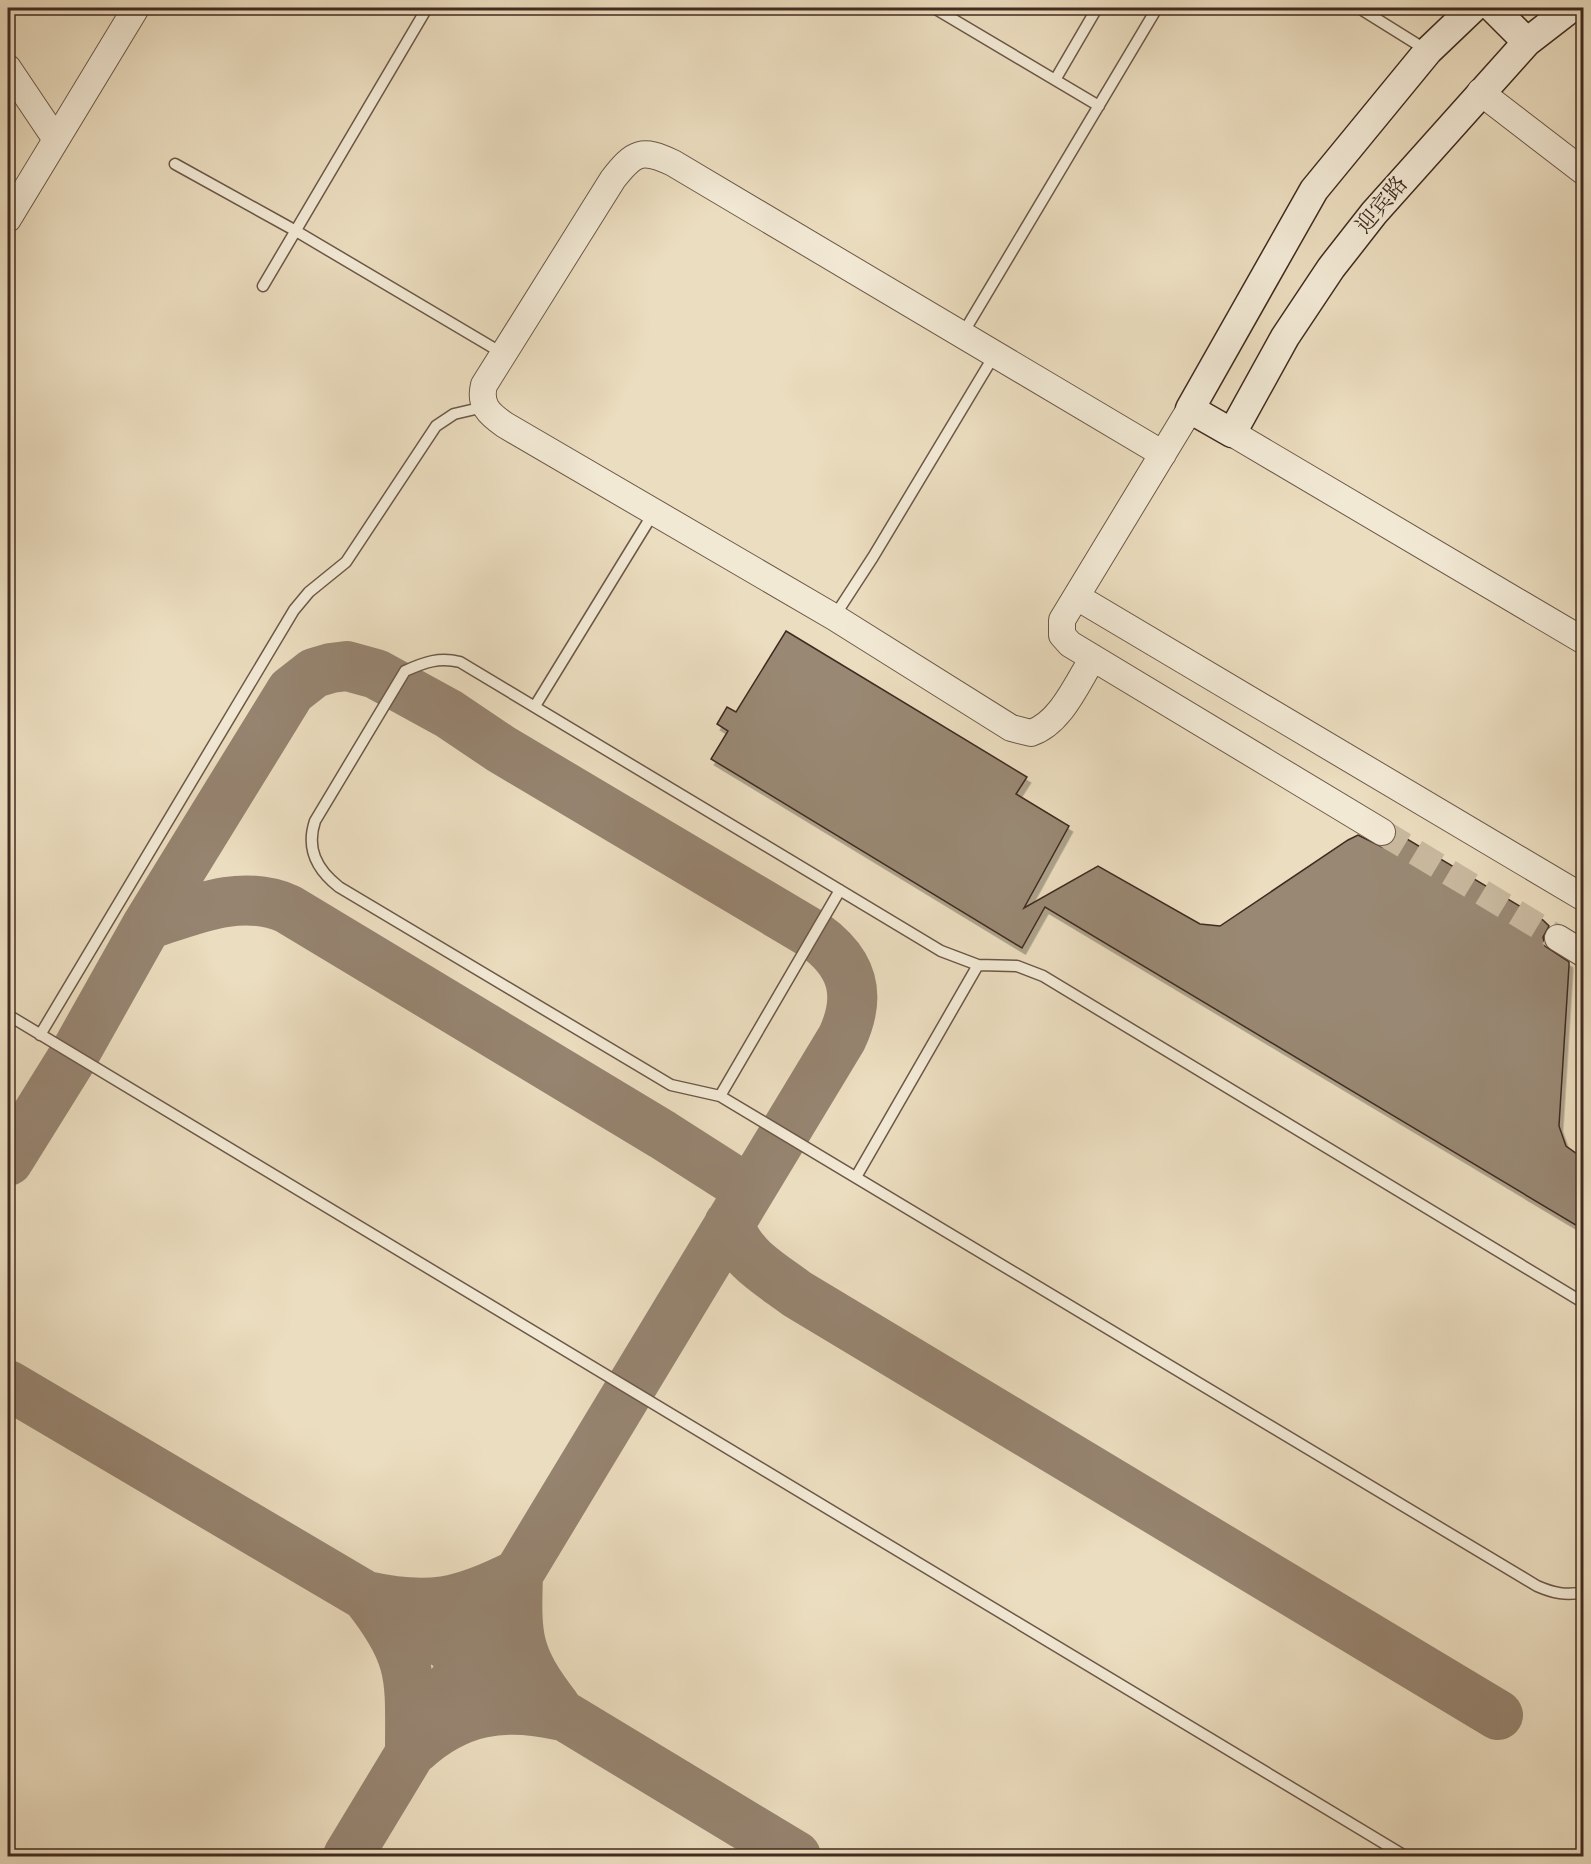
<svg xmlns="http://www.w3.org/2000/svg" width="1591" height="1864" font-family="'Libre Bodoni','Noto Serif SC',serif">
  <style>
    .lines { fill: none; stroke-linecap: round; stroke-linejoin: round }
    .taxiway { stroke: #968470; stroke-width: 50 }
    .building { fill: #998873; stroke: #412b21; stroke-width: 1.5; filter: url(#shadow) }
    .tertiary-tunnel { stroke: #c9b99f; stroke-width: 26; stroke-dasharray: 26 13; stroke-linecap: butt }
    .service-casing { stroke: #6c5848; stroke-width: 13 }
    .tertiary-casing { stroke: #6c5848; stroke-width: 28 }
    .secondary-casing { stroke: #412b21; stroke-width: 31 }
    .service { stroke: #f2e9d5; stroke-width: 10 }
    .tertiary { stroke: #f2e9d5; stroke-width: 26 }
    .secondary { stroke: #f2e9d5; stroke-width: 28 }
    .labels { text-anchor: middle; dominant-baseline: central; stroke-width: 4.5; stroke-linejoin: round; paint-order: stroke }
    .street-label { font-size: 22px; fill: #412b21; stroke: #f2e9d5 }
  </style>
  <defs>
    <filter id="shadow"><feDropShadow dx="3.5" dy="6" stdDeviation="0" flood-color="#0004"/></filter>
  </defs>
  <rect width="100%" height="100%" fill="#ebddbf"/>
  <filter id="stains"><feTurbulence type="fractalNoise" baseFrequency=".00333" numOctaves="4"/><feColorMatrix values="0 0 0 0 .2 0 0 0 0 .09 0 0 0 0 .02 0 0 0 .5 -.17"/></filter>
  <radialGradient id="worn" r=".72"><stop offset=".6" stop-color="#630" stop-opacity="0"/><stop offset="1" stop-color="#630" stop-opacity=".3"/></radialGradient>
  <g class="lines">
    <path class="taxiway" d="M147,925l144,-234 23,-18 17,-5 16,-2 29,8 73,40 52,35 313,186c39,28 48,60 28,103l-494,818
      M8,1161l66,-106 73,-130c46,-15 94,-37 141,-16l375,226 86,55
      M729,1224c12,35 40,49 68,70l701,421
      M8,1385l358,211 430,260
      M415,1749c43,-39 88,-46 143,-34
      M410,1754c0,-76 5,-96 -44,-158 63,14 95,7 152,-22 -2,64 -2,81 38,133"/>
  </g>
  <path class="building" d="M786,631l241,146 -11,17 53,32 -45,82 74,-42 102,58 20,2 128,-86 10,-5 24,12 8,-2 7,-12 146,87 6,6 -6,11 2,9 24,16v4l-10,160 7,20 18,13v71l-539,-323 -23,41 -311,-189 17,-28 -11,-7 10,-17 9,5z"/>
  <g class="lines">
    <path class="tertiary-tunnel" d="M1382,832l176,106"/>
    <g class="service-casing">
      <path id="service" d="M934,8l165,98
        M1359,8l69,43
        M1055,80l42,-72
        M175,164l121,67 206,122
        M263,286l164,-278
        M962,335l195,-327
        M834,617l39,-60 122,-203
        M535,706l119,-194
        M8,1015l1397,841
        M40,1035l254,-425 15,-18 37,-30 90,-136 18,-12 30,-7
        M720,1096l120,-206
        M856,1177l122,-212
        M1584,1303l-541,-327 -26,-10 -39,-1 -37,-14 -481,-289c-21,-5 -35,0 -55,9l-90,150c-9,27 1,48 24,66l332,198 49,11 817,490c16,7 29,10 47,6
        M1581,1856l3,-3"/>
    </g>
    <g class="tertiary-casing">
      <path id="tertiary" d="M8,68l47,70
        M1480,92l104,80
        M8,219l128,-211
        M1190,409l-128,211v15l8,9 312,188
        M1232,433l352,208
        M1077,597l507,301
        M1093,658c-16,25 -32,65 -62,75l-20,-5 -177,-111 -329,-192c-16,-11 -26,-20 -21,-40l129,-206c21,-27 29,-31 60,-16l490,291
        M1558,938l26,16"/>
    </g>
    <g class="secondary-casing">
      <path id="secondary" d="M1473,8l-45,43 -114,139 -124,219 42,24 53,-96 46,-69 43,-55 153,-171 44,-34
        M1493,8l34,34"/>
    </g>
    <use href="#service" class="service"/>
    <use href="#tertiary" class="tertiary"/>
    <use href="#secondary" class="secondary"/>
  </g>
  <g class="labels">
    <g class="street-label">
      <text transform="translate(1382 205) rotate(-50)">迎宾路</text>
    </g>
  </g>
  <rect width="1591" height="1864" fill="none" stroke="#ebddbf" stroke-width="30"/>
  <rect x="9" y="9" width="1573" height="1846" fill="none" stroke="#412b21" stroke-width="3"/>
  <rect x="15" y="15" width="1561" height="1834" fill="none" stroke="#412b21" stroke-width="1.5"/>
  <rect width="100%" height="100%" filter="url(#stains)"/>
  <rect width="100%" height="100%" fill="url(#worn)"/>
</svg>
